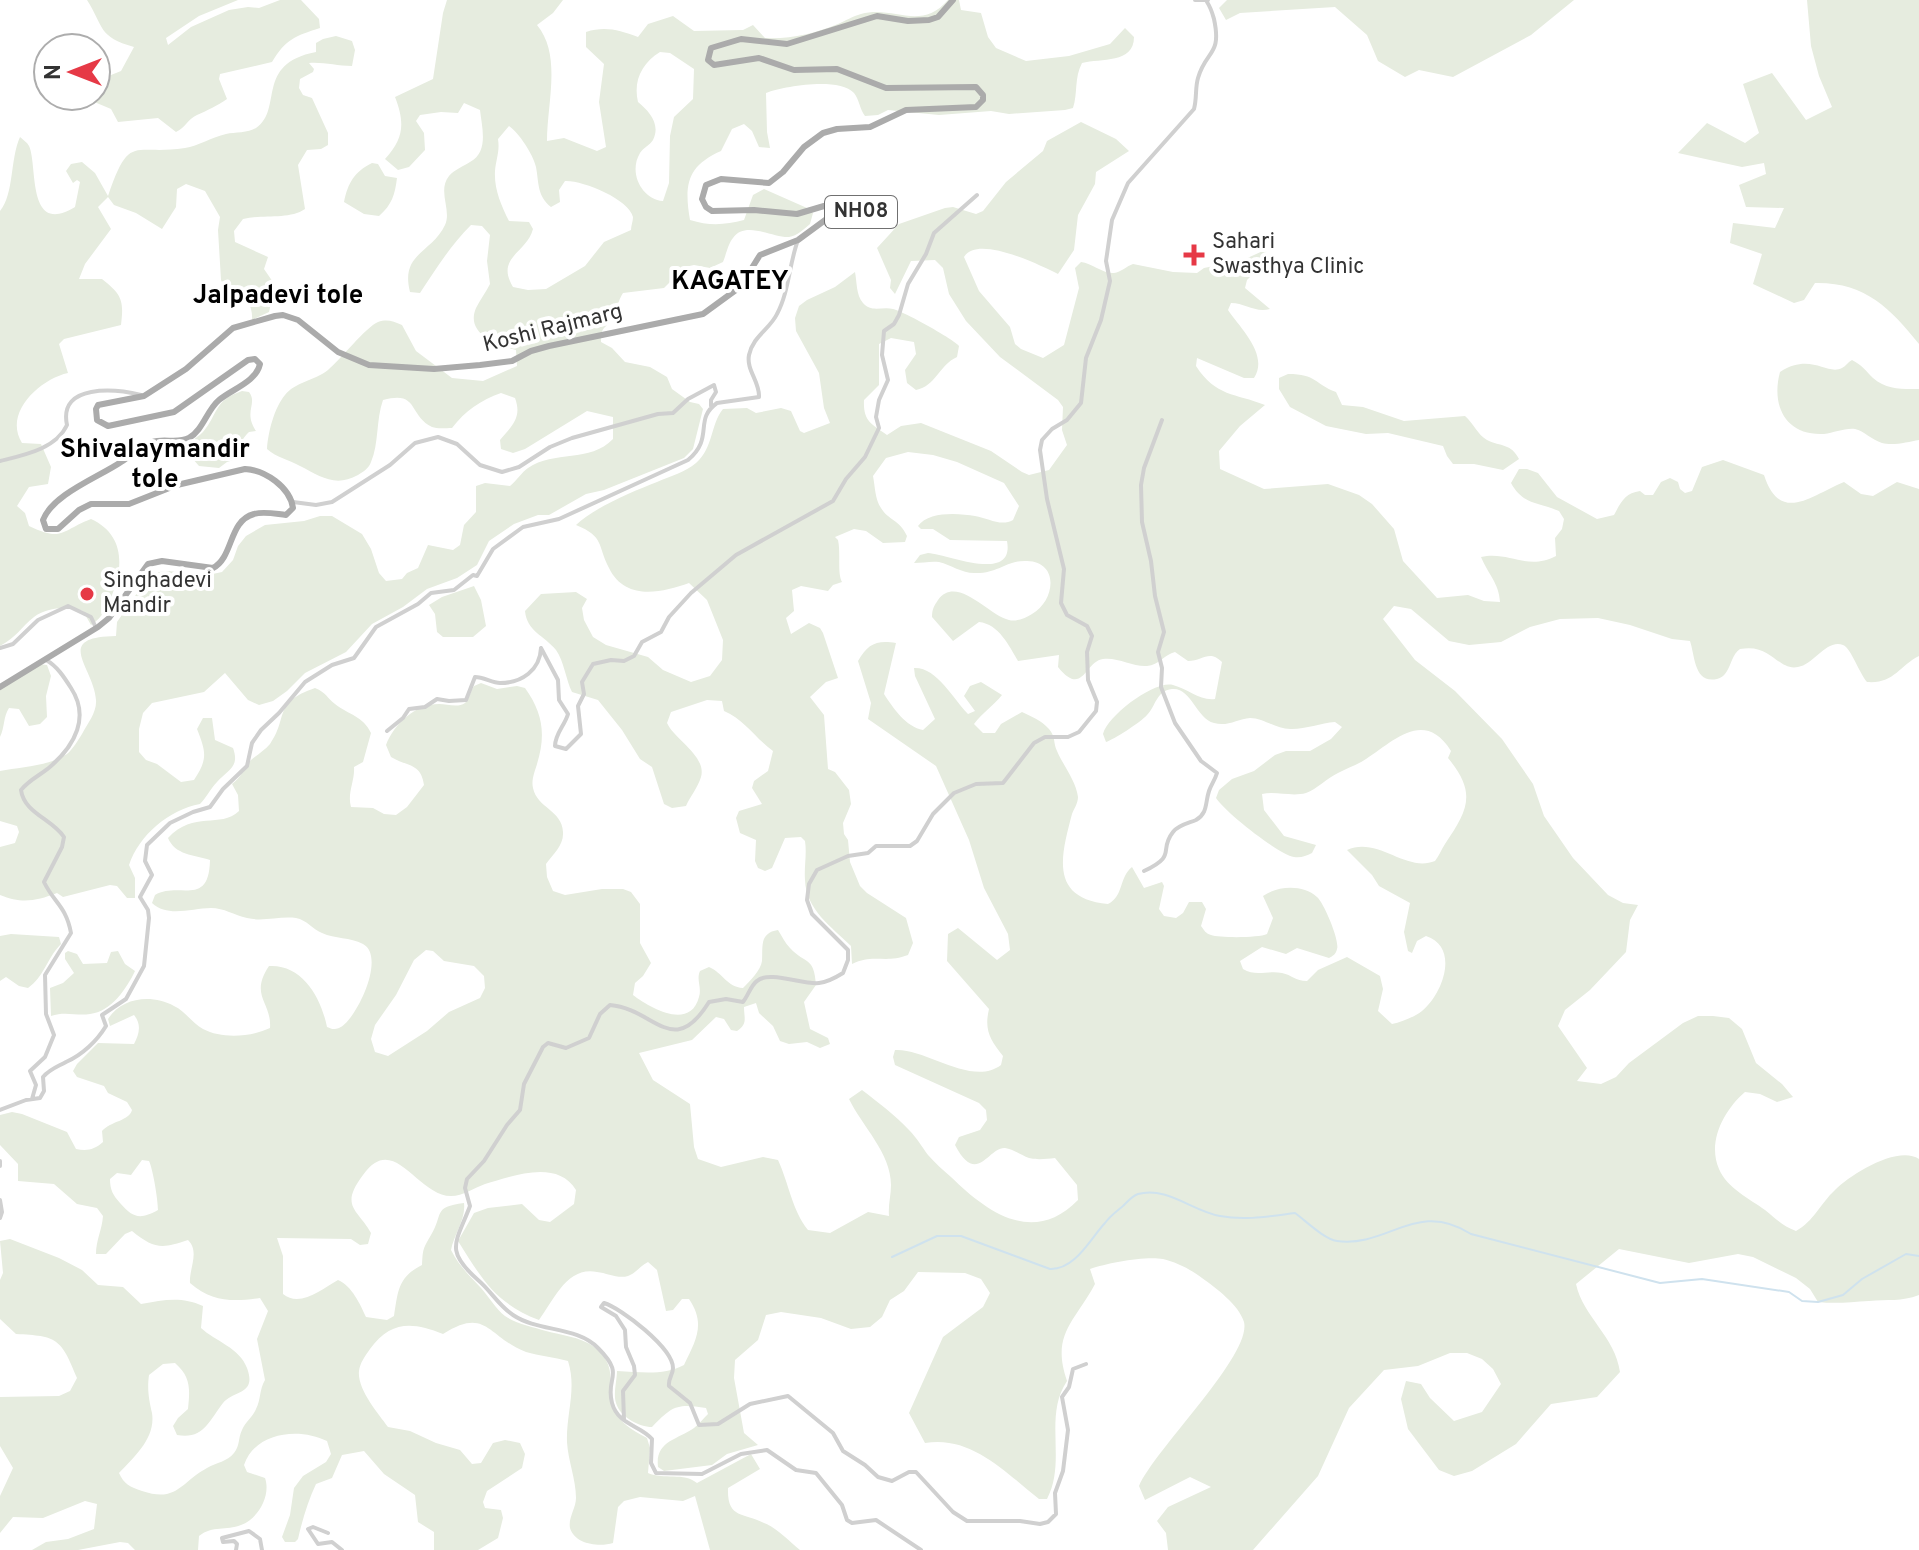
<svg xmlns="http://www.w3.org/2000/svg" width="1919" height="1550" font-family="Overpass,sans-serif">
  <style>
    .green { fill: #e6ecdf; fill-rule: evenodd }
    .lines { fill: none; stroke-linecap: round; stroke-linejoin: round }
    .stream { stroke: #cfe2ee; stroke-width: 2 }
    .minor { stroke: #d0d0d0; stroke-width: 4 }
    .primary { stroke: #ababab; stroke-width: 6 }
    .poi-dot { fill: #e63946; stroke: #fff; stroke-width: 3 }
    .labels { text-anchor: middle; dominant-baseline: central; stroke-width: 8; stroke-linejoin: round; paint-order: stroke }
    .shield { fill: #fff; stroke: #707070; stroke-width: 2 }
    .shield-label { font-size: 20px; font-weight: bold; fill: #333 }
    .poi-label { font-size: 22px; fill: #333; stroke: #fff; text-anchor: start }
    .street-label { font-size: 22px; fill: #333; stroke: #fff }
    .quarter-label { font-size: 26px; font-weight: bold; fill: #000; stroke: #fff }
  </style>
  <rect width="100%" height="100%" fill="#fff"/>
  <path class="green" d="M87,0h151l-39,16 -33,22 2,7 23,-18 38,-17 19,-3 11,1 21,-8h21l18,19 1,9c-25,8 -34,11 -48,34l-52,12 -1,5 8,20c-10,7 -19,11 -30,16 -9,4 -12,13 -21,17l-18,-14 -40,4 -7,-13 -19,-8 -1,-5h5v-15l25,-10 13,-24c-36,-10 -30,-20 -47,-47z
    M447,0h116l-10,13 -16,12c25,30 10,78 10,116l17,-3 33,13 9,-4 -7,-45 5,-38 -18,-17v-15c19,-6 33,-2 52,5l10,-13 25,-8 21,15 49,-1 10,-5 12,13c27,1 48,-4 73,-14 7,-3 15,-8 23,-10 33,-9 59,18 87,-14h11l2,10 20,3 7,24 8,11 30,13 43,-5 41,-12 15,-16 9,9c0,27 -33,21 -52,26 -8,15 -4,30 -9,45l-8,2 -56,4 -18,-3 -52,4 -51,-5 -10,5 -13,1c-5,-6 -6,-17 -11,-23 -15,-16 -69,-7 -88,0l1,39 3,16 -11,-1 -7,-16 -8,-7 -12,5 -11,22c-34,15 -37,34 -31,69 19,6 35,5 54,0l9,-25 11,-6 43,19 6,5 -3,11c-6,5 -13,12 -21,13 -16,1 -44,-17 -56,1 -5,6 -7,17 -10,24l-13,6 -16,-3 -9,2 -21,21 -41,5c-5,8 -7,18 -11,26 -7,11 -11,6 -11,23l11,6 13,14 25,5 17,10 5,12 18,13 9,2 4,5 -10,40 -9,9 -80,32 -18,4 -37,21h-11l-24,9 -25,17 -12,24 -20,13 -30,11 -24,18 -31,17 -26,28 -41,21 -18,18 -14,10 -14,4 -11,-5 -23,-27 -21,19 -52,11 -9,10 -4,16v23l7,8 11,4 24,18 13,-2c14,-21 12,-28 3,-51l6,-11h9l3,22 18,8c7,19 -5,22 -16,34 -7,7 -10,15 -17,22 -31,6 -61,31 -71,61l6,13v20h-8l-10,-12 -7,-1 -47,12 -6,-4c-21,8 -35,11 -57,2v-48l15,-4 4,-11 -2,-6 -17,-5v-50c21,-4 49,-5 67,-17 6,-5 11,-14 15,-20 6,-11 15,-22 14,-34 -2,-33 -44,-63 20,-64l1,-14 34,-49 17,-2 40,4 14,-3 11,-12 5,-14 8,-10 19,-11 39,-4 16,-5h12l30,18 9,15 8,24 7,8 16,-2 5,-6 11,-5 10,-23 25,5 7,-5 4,-20 12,-13v-26l9,-3 25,3c6,-5 12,-14 18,-18 26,-18 62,-5 85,-29v-22l-26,-6 -62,38 -12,4 -12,-4 -1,-9c13,-15 22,-23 15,-42l-14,-5c-20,7 -36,18 -49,35 -6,0 -15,1 -20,-1 -24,-12 -13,-37 -49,-27 -7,19 -4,44 -12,62 -2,6 -8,10 -13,13 -23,13 -38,1 -58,-9 -12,-7 -23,-8 -33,-17 1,-16 7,-41 18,-54 10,-13 29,-14 43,-25 12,-10 38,-43 50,-48 9,-3 15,-1 24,3l14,26 36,27 31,3 34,-15 -1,-16c-19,-5 -51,-16 -40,-42 4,-8 10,-16 14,-24l-3,-23 3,-26 -8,-9 -11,-1c-21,21 -35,44 -51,68l-10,-1c-10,-39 22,-39 35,-67 7,-15 -8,-34 4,-49 5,-6 15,-10 21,-14 19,-10 12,-34 10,-52l-16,-7 -6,10 -17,-1 -21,3 -4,6 8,12 1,17 -16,17 -11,3 -13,-11c19,-21 20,-36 10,-62l38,-18 10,-66zM660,52l10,1 24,16 -1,30 -19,18 -4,19 -1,47 -6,18c-21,-2 -35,-28 -23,-48 3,-5 10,-8 13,-13 8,-16 -4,-29 -15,-38 -5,-21 4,-39 22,-50zM509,126c10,7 24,28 27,41 3,16 1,29 15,40l9,-5 -1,-12 6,-9c17,-1 64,18 68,36 0,4 -2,9 -2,13l-27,12 -19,24 -39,23 -18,1 -15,-3c-18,-30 14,-34 20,-58l-4,-7 -20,-1c-8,-16 -15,-32 -14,-50 1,-12 5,-20 3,-32z
    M1227,0h347l-43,35 -78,42 -34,-7 -14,7 -27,-16 -11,-26 -32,-28 -95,6 -14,7 -7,-12z
    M1807,0h112v344c-29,-36 -54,-62 -104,-61l-11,17 -10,3 -41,-19 9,-30 -32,-11 3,-20 42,5 9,-20 -38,-1 -7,-22 27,-11 -2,-11 -22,4 -64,-14 29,-30 38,20 14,-10 -16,-49 29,-11 34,47 26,-13 -13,-31 -8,-30z
    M336,36l16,5 3,9 -3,16c-15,0 -28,-4 -43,-3l5,6 -1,3 -13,7 -1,9 4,7 9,3 16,35v12l-7,4 -14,1 -9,15 7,44c-16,11 -42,5 -62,10l-9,12 1,11 33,15 -4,12 11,16 -6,27 -17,8c1,-13 -5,-23 -15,-30l-10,2 -6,-12 -3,-50 2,-13 -15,-26 -19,-7 -9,5 -1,18 -14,22 -26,-16 -22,-8 -6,-8 -10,10 13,22 -26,35 -6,15h23c20,16 22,21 19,46l-57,14 -5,5 9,29c-28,6 -65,40 -46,70l19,1 10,23 -3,17 -19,3 -12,19 8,7 4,13c34,16 31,5 62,-7 33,15 33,47 21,76 -5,12 -9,22 -21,30l-8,-14c-14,-5 -36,-4 -49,6 -13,10 -17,20 -34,29v-435c14,-17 10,-52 20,-74 3,3 7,5 9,9 9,19 -3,91 46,61l5,-25 -3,-2 -4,3 -7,-12 5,-7 11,-2 13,11 13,23c22,-64 25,-40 77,-48 13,-2 27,-11 41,-14 9,-2 22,-1 30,-6 28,-19 -2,-64 60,-76v-9l7,-4z
    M1081,122l35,17 13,12 -33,21 -1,12 -17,31 -4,35 -16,24c-18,-9 -81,-40 -94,-17l15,34 31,36 5,17 6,5 22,9 21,-13 15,-57 -4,-20 6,-6c11,1 22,12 33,11 7,-1 13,-7 19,-9l40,8 24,1 7,-5 39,-8 22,-10 5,7 -23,23 -2,8 25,21c-15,4 -25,-6 -39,-6l-3,7c13,19 41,45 26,68h-10l-47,-20 -1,8c20,31 39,27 69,39l-25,21 -21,25 1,18 44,20 64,-5 31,11 13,9 22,25 9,32 34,37 31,-3 16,6 16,1c-1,-19 -12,-28 -19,-45 29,-6 46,14 75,-1l-1,-18 7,-9 2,-10 -5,-8c-21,-9 -36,-6 -48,-28l8,-14h8l11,4 19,24 40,22 17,-4c7,-13 11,-22 26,-24l5,4h8l8,-13 9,-4 8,4 2,7 5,4 7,-2 10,-24 21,-7 41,15c16,50 48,20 80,7l17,12 12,2 24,-14 22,7v167c-20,10 -25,28 -52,26 -8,-9 -16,-34 -24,-37 -17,-6 -29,20 -45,22 -21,4 -26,-24 -58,-18 -8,6 -8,14 -13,22 -3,5 -6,7 -10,8 -23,5 -22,-23 -27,-38l-18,-2 -42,-14 -32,-7 -38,1 -30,8 -29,15 -32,3 -20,-4 -38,-32 -17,-3 -11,13 32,41 40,31 47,48 31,45 11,32 29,42 35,37 15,8 15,2 -8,15 -4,32 -36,38 -25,20 -7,16 29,42 -10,13 24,3 15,-7 13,-14 54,-40 15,-7h15l16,2 13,11 14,34 26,21 11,13 -16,5 -17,-8 -15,-2c-21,18 -38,50 -26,77 8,19 31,30 46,41 11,9 18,16 31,21 18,-10 24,-27 39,-41 16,-16 63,-45 84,-31v136c-18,7 -31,4 -50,6 -18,1 -33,3 -51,1l-8,-13 -14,-11 -43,-21 -15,-3 -49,9 -70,-14 -43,35c7,33 39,52 44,88l-23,25 -46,7 -35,40 -44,27 -18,5 -15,-6 -31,-41 -7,-30 5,-18 15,3 9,14 24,23 28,-9 19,-28 -8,-15 -11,-10 -15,-6h-17l-32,13 -34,4 -35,38 -31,68 -65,74h-85l-2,-17 -9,-12 11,-14 43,-20 -21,-10 -45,23 -6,-14c17,-38 113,-131 105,-164 -5,-17 -28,-34 -42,-44 -10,-8 -26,-16 -39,-19 -19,-3 -55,4 -73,10l5,15c-21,39 -44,50 -28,97 -24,36 0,80 -20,118h-8c-34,-27 -68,-64 -114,-56l-16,-30 34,-76 40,-30 7,-14 -9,-14 -16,-6 -47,-1 -14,19 -14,9 -8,17 -12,10 -19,2 -30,-11 -40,-6 -15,3 -8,25 -23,20 -1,18 10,55 14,12 -31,9 -15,11 -48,6 -6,-4c-3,-26 19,-27 36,-39 5,-4 10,-10 14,-14l-2,-6c-29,-5 -34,-2 -54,19 -13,0 -32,-10 -36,-24 -3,-9 1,-23 1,-32 24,1 46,5 67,-6 12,-25 22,-41 5,-66h-7l-9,11 -7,1 -9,-41 -9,-8c-8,4 -12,11 -20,14 -10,3 -21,-3 -31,-4 -30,-6 -43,28 -58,48 -44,-17 -57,-41 -81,-79l16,-28 14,-5 34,-4 17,16 11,2 24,-18 2,-14c-19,-31 -63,-14 -91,-6 -11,4 -22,12 -34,12 -34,0 -57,-65 -88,-21 -24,32 -5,34 8,58l-3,11 -8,1 -9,-6 -74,-1 6,18v38c17,14 39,-5 55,-14 14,6 22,24 28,37l21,3 7,-4c4,-25 4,-39 28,-51 1,-17 1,-16 9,-30 13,-21 1,-28 33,-32 2,16 -10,31 -13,47 8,16 18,25 30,38 8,9 15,21 24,28 11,8 28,11 41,15 15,4 34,6 47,15 41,31 -12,60 54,92l3,10 -2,25c16,7 36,-1 49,10l54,-29 9,15 -32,19c-1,31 15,24 36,35 13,5 25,18 36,27h-90l-15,-54 -12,5 -43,-4 -16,4 -6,6 -5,36c-13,4 -38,2 -43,-15 -2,-10 6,-20 6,-30 0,-19 -8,-37 -9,-56 -1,-28 10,-53 1,-81 -14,-4 -29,-5 -42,-9 -39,-15 -39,-46 -83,-18 -30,-12 -52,-14 -73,15 -5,7 -10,14 -11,22 -2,18 19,42 29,56l22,4 26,12 24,7 12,14 9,-1 12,-20 12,-3 15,3 5,11 -3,14 -35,23 -4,11 2,6 16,2 2,8 -5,20 -20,12h-44v-18l-16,-10 -3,-27 -31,-21 -20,-23 -22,4 -10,23 -16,6c-8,17 -14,37 -18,55l-3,3h-10l-3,-5 8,-22 4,-27 9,-12 23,-14 5,-8 -4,-13c-28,-14 -72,-9 -83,24l3,7 18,6c6,17 -6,40 -24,47 -15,6 -28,0 -42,11l-1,14h-63l-7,-7 -8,-1 -42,8h-46l14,-8 22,-3 26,-10 3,-25 -12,-3 -42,17 -30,-1 -13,16v-37l13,-28 -13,-22v-49l59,-1 11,-5 7,-13c-16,-40 -20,-42 -61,-44l-16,-15v-39l3,-7 -3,-32 10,-2 49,19 23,12 16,15 25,2 18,17c23,-4 40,-8 62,2l-2,22c14,13 39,20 46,40 10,27 -13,22 -24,35 -14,18 -20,37 -46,32l-4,-9 5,-8 10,-9c2,-20 3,-32 -13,-46l-12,1 -14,11c-2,15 0,24 3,38 4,25 -18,44 -33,60 5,11 11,14 23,18 35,12 39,-9 65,-23 10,-6 20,-6 27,-15 6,-7 4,-15 8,-23 3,-8 11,-13 14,-21 5,-9 3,-19 9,-29l-8,-41 11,-28 -8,-13c-27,4 -48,4 -70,-15 -1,-15 10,-31 -2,-43 -26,9 -34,9 -56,-9l-7,3 -19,20h-10c0,-14 6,-24 7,-38l-6,-8 -20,-4 -23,-20 -36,-3v-17l-18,-19v-30l12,-3 10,2 45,18 9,17c11,2 18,1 27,-7l-1,-11c9,-10 27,-10 30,-21l-5,-8 -19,-9 -4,-7 -27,-9 -4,-6 4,-7 21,-21 36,1c5,-10 8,-19 0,-29l-24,11 -2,-7c14,-22 44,-25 66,-13 11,5 18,17 29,23 19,10 48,8 67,-1 2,-26 -21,-32 -1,-62 33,-2 52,31 58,61 5,2 6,3 12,1 16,-6 48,-71 24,-84 -13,-7 -28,-5 -41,-11 -10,-4 -15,-13 -26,-15 -17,-2 -33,4 -49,0 -13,-3 -23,-10 -36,-10 -19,0 -43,10 -59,-5l3,-8c24,-14 54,13 55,-35 -16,-5 -35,-5 -42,-22 26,-28 52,-9 71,-27l-1,-16 -6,-11c12,-9 11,-17 19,-24 6,-5 14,-10 19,-16 19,-27 2,-41 45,-56 12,5 11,9 20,16 14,11 28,12 36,29l-8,29 -9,5c1,14 -7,26 -3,40l22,1 11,6 12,1 11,-8 17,-22c-3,-22 -16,-18 -33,-28l-5,-12c8,-21 29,-41 53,-41 8,0 19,4 26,-1 4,-3 6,-13 9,-17l7,-3 16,6 20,-3 8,2c18,25 21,47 12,76 -2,7 -6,16 -4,24 4,20 29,22 30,44 1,13 -10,22 -17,32l1,13 6,14 12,4 37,-6h21l8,3 9,12v39l11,20 -8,13 -8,7 -2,12c17,13 57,36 66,2 3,-10 -3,-17 1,-26l9,-4c14,6 18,20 34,21 6,-6 18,-18 19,-27 1,-14 -3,-28 16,-31 4,6 7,13 12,18 16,17 24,8 26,37l-12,17 6,27 18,9 2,6 -10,4 -13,-6 -18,2 -9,-3 -7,-15 -14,-13 -3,-10 -12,4c0,11 4,17 -7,24l-6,-1 -7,-11 -8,-2 -24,23 -53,13 14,27 37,24 4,43 4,12 23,8 42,-10 15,3c11,24 14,50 30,70l22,3 38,-21 21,4c-1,-11 2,-20 2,-31 0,-32 -29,-59 -42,-86l13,-9c17,13 33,25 47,40 8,8 13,17 19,25 7,8 15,15 23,22 36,35 82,69 127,23l-1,-15 -22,-27c-9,1 -18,2 -26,0 -8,-3 -16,-9 -24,-10 -17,-1 -28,39 -50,-3l4,-8 21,-7 7,-10 -1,-10 -7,-7 -84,-38 -2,-8 2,-7c31,-2 77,37 106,15l2,-9c-13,-16 -19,-26 -14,-47l-42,-48 1,-27 10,-6 39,32 13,-10 -2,-16 -24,-46 -15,-48 -33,-74 -68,-47 3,-16 -13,-42c10,-17 18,-21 38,-18l-12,51c9,14 22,33 39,36l12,-11 -20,-43 -1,-8c23,-1 39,31 54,46l7,-3 -11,-15 6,-10 11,-4 21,13c-8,10 -20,18 -28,29l9,9h12l6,-9 21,-12c10,5 19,8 27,17 7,8 4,14 8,22 6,14 19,30 21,46 0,6 -4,12 -6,17 -11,42 -23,84 36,90 16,-8 11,-27 24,-37l12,21 18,-6 2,4 -5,23 5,7 12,2 7,-5 6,-11h13l4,7 -5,17c4,5 4,7 10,9 8,3 48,3 56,-1l6,-16 -10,-22c14,-10 40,-12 54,1 7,6 23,44 20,52 -1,5 -4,7 -8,9l-32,-10 -11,6 -24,-7 -22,14 3,8c13,8 25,1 39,4 10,2 13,8 25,8l11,-11 29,-13 33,19 3,13 -5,22 14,13c10,-2 22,-7 30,-13 21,-17 38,-64 4,-75l-9,5 -5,12 -4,-2 -4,-19 6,-29 -31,-17 -7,-11 -25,-25c31,-14 59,23 88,11 4,-5 6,-11 10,-17 23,-34 32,-51 3,-86l3,-7c-27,-43 -58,-9 -85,8 -9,6 -19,9 -28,14 -11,5 -21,16 -32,20 -14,4 -30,-2 -44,1l2,16 20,26 32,9 -4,8c-6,3 -11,5 -18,4 -16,-3 -69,-45 -78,-59l3,-8 13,-11 22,-8 21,-16 11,-4h24l21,-12 11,-12 -7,-5c-14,1 -29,7 -43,7 -15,1 -28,-11 -42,-11 -12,1 -23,9 -36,5 -18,-5 -23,-36 -42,-34 -16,2 -16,17 -25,26 -6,7 -34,25 -41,27l-3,-8c5,-19 52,-54 70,-49 15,4 27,16 42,14l7,-37c-13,-13 -19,-1 -34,-1l-13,-9c-10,2 -16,13 -28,14 -14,1 -29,-9 -44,-7 -18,2 -20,39 -45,8l1,-12 -41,6c-9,-15 -19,-37 -39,-39l-26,19 -21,-24c0,-8 2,-11 6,-17 19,-26 51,16 71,20 7,2 17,-2 23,-6 23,-13 28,-52 -5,-53 -22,-1 -28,13 -53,12 -12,0 -23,-8 -35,-11 -8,-1 -17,1 -25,1l6,-8 8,-2c19,1 87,31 79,-12l-57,-1 -17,-11h-12l-3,-3c10,-15 41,-13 57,-10 13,2 26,11 38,4l6,-14 -15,-23 -47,-21 -24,-7 -25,-3 -22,6 -13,18c2,10 2,24 8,32 7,12 19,12 26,28l-2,6 -22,1 -17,-12 -12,-2 -19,8 3,3c3,14 -1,33 4,42l-9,3 -5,6 -27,-5 -9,4 2,21 -8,7 5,16 18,-11 11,5 3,5 15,45 -12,4 -16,15 14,18 4,54 7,3 14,18 2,14 -8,19 1,11 4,6 2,22 10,24 7,7 39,25 7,25 -5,12c-24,9 -34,-2 -56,9l-1,-18c-19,-19 -45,-36 -46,-66 -1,-13 2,-26 0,-39l-4,-4 -16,1 -13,30 -7,3 -7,-3 -3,-7 1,-21 -16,-7 -4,-15 3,-7 23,-7 -10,-16 2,-7 14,-10 5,-20c-18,-13 -28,-31 -49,-40l-2,-10 -15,-1 -36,12 -4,11c7,16 40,33 34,54 -3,10 -11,20 -15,29l-14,2 -8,-4 -12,-37 -12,-8 -18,-29 -24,-30 -26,-8c-6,-12 -8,-31 -16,-42 -12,-15 -29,-18 -31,-39l16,-17 35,-2 11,7 -5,9 2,12 9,17 13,8 42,12 15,13 28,12 19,-6 12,-16 1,-20 -16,-40 -18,-17c-28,10 -64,18 -80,-15 -12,-23 -4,-31 -33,-43 17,-17 58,-34 81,-43 14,-6 28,-10 39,-19 18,-16 14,-38 27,-54l24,-1 9,5 25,-5 10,3 9,20 4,2 26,-10 -6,-15 -5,-35 -23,-42 -1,-13 4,-12 8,-6 28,-13 20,-15c2,10 1,23 8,31 8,10 20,3 30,6 10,2 62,31 66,37l-2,11c-18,8 -21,29 -41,33l-9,-7 -2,-13 11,-16 -2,-12 -23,-4 -12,6v41l-15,15c-1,21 7,24 23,35l14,-9 20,-3 70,28 31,21 7,3 20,-5 18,-25 -5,-15 1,-23 -5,-7 -58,-43 -34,-36 -17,-27 -6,-26 -8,-8 -24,1 -16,33 -5,-6 1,-8 -14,-32 22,-24 46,-16 8,-1 23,7 7,-3 23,-29 37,-31 4,-10zM426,950l7,1 11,10 30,5 10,10 1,12 -5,10 -31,14 -22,19 -39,25 -13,-4 -4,-13 4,-14 21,-30 18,-35zM142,1160l7,1c4,8 9,39 9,49 -18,10 -25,8 -38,-7 -7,-8 -10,-13 -10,-24l7,-6 14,2z
    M372,163l6,1 7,12 12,2c-2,16 -5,27 -18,38l-15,-2 -20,-12c4,-19 10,-30 28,-39z
    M1852,360c10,5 14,11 21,18 14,12 28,11 46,11v51c-11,2 -26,6 -37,3 -10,-3 -18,-12 -27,-14 -11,-1 -21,4 -31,5 -39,2 -53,-29 -44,-62 31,-20 47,4 62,-4 4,-2 6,-6 10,-8z
    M1288,374c29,0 26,10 48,18l6,13 21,2 41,14 61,-5c8,7 13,19 22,24 14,7 24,3 32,19l-16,11 -29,-6h-21l-6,-8 -4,-10 -55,-13 -22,1 -40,-8 -36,-19 -11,-18v-11z
    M242,391l7,1c9,12 -6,19 7,39l-7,1c-7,7 -12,15 -9,26l-13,4 -8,6 -20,-2 -14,-16c3,-9 11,-11 18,-18 16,-19 10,-31 39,-41z
    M474,586l7,14 5,26 -13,11h-30l-6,-5 -2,-18 -6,-9 13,-8z
    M39,664l8,1 4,11 -5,20 1,21 -7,7 -11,2 -10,-17 -10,-1c-6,9 -4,19 -9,29v-48z
    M11,934l48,3 2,7c-14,14 -17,33 -33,44l-9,-2 -13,-9 -6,4v-45z
    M68,951l9,3 6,10 24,-1 4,-11 7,-1 7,13 10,7c-8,17 -24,41 -45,43 -14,2 -25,-3 -39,2l-1,-28 13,-5 11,-10 -9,-14v-6z"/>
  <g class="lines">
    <path class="stream" d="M892,1257l45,-21h24l89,33c25,1 40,-30 55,-46 5,-7 12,-12 18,-17 4,-4 9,-10 15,-12 29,-8 54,17 82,22 25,5 51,0 75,-3 11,8 29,26 42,28 51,7 79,-42 134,-7l189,49 42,-4 87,13 13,9 16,1 25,-7 19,-16 44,-25 13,2"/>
    <path class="minor" d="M1195,0h13
      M0,461c24,-6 56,-12 67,-36 -9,-42 49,-36 74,-30
      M293,502l23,3 16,-3 58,-37 25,-22 23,-6 19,7 23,21 22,7 17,-5 31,-20 22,-9 86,-24 15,-1 15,-14 26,-14 2,7 -5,8v6
      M0,648l13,-4 25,-24 30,-14 23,11 5,11
      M541,648l17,32 1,20 9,14c-3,11 -13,20 -13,32l11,3 15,-15 -3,-28 6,-12 -2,-12 11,-18 18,-4 13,1 10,-5 8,-14 19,-10 8,-15 22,-24 45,-38 97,-54 13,-22 19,-22 14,-29 -3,-11 3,-17 9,-20 -6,-25 2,-24 10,-7 5,-9 9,-31 18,-30 8,-21 43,-38
      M387,731l16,-13 6,-9 16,-2 12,-8 12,2 17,-1 9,-23c9,0 17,6 25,6 22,0 40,-13 41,-35
      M1144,871c34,-16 14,-20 29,-39 5,-7 16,-9 23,-12 12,-7 9,-17 13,-29 2,-6 6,-11 8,-18l-16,-12 -26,-38 -14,-36 1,-19 -4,-16 6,-20 -9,-36 -4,-35 -9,-39 -1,-37 3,-17 18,-48
      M32,1099l4,-14 -6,-14 15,-14 9,-22 -8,-21 -1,-39 26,-42c-5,-27 -17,-30 -27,-51l18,-35 2,-10c-12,-18 -40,-24 -43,-47 9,-11 20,-15 30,-24 24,-21 39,-49 20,-78 -7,-11 -14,-22 -25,-28
      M0,1110l26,-10 14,-2 4,-7 -1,-14c7,-8 14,-10 23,-15 16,-7 31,-21 40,-36l-4,-11 24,-16 18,-33 5,-48 -1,-8 -8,-13 12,-22 -7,-14 2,-16 23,-22 23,-11 17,-5 13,-18 24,-23 5,-23 9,-13 18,-17 26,-31 27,-17 22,-7 22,-31 42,-23 13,-11 23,-3 19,-15 4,1 16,-27 30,-22 36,-8 129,-59c27,-23 5,-40 29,-57l42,-6c1,-15 -13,-27 -10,-42 4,-19 21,-26 28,-41 12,-22 12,-50 21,-74
      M0,1161v5
      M0,1200l2,12 -2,6
      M624,1420l-1,-29 12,-16 -1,-9 -8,-19 -1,-17 -9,-14 -15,-9 3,-4c17,5 69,45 69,65 0,7 -5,10 -4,18l21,17 9,22 19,-1 32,-20 38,-8 45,37 10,18 22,14 13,12 14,4 17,-9h7l37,40 14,9h53l20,3 8,-2 8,-8 -1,-21 8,-22 5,-41 -6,-33 7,-10 4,-18 13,-5
      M328,1533l-15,-6 -5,2 10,15 14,-2 10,8
      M236,1550l1,-6 -3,-3 -11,1 -1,-4 27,-7 11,8 2,11
      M921,1550l-45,-30 -24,3 -5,-3 -5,-15 -26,-32 -20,-3 -29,-20 -26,4 -39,20 -46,-1 -5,-10 1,-24c-12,-14 -34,-14 -40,-36 -7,-27 14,-27 -14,-55 -21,-22 -60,-16 -85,-33 -14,-9 -22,-24 -35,-35 -34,-30 -22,-37 -8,-74l-5,-18 2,-9 17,-18 23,-36 13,-15 4,-26 19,-37 5,-4 18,5 23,-10 11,-24 10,-9c45,4 63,55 99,-3l17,-3 17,3c5,-6 8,-17 14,-21 12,-11 46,4 62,2 9,-1 16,-5 24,-10l5,-13v-10l-36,-36 -5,-14 2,-16 8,-14 31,-14 20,-3 8,-7h34l7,-5 16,-27 21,-21 22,-9 27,-1 31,-40 11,-6h23l11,-5 17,-21 1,-9 -9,-22 -1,-28 5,-16 -5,-10 -20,-11 -6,-12 3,-34 -17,-70 -7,-49 2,-10 10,-11 15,-9 14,-17 5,-45 15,-38 9,-39 -4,-20 6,-41 16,-37 66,-74c3,-11 1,-21 4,-31 8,-28 24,-22 16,-59 -2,-7 -3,-11 -7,-17"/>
    <path class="primary" d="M0,687l98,-60 11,-9 39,-54 14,-3 51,7c21,-11 15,-47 41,-54 10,-3 22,0 32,1l7,-7c-3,-21 -28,-38 -48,-39l-68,16 -48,19h-38l-12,6 -21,19h-12l-3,-9c10,-26 56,-43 78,-58 10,-6 20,-16 31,-20 12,-4 26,2 37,-4 14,-8 18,-28 30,-38 13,-11 37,-18 41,-36l-5,-5 -7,1 -74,52 -66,14 -11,-6 -1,-11 2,-4 46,-9 42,-27 47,-41 42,-12 8,-1 15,5 40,32 31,13 65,4 46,-4 32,-4 19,-10 18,-5 154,-32 37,-27 20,-32 38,-15 34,-25 23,-4 24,4 6,-4v-5l-3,-6 -5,-2 -53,8 -27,8 -43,-4 -42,1 -6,-4 -4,-8 4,-14 15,-6 48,4 14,-11 21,-25 19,-14 14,-4 33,-2 36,-17 70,-3 7,-7v-5l-7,-8 -90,1 -49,-19 -43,1 -35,-12 -45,7 -6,-5 3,-12 30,-9 46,5 90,-28 31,5 21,-1 9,-3 15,-17"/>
  </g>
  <g class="poi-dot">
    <path d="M1190 243h8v8h8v8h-8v8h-8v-8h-8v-8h8z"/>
    <circle cx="87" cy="594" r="8"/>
  </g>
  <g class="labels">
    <rect class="shield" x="825" y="196" width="72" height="32" rx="6"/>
    <g class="shield-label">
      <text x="861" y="212">NH08</text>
    </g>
    <g class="poi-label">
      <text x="1212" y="242">Sahari<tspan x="1212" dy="25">Swasthya Clinic</tspan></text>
      <text x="103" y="581">Singhadevi<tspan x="103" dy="25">Mandir</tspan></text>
    </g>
    <g class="street-label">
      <text transform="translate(553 329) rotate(-14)">Koshi Rajmarg</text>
    </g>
    <g class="quarter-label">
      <text x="730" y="282">KAGATEY</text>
      <text x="278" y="296">Jalpadevi tole</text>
      <text x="155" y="450">Shivalaymandir<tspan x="155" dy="30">tole</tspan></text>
    </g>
  </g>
  <g transform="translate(72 72) rotate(270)"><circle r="38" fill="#ffffff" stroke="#adadad" stroke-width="2"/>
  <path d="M0-6L14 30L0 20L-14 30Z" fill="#e63946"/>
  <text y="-12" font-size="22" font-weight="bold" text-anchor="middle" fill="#333333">N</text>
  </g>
</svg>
